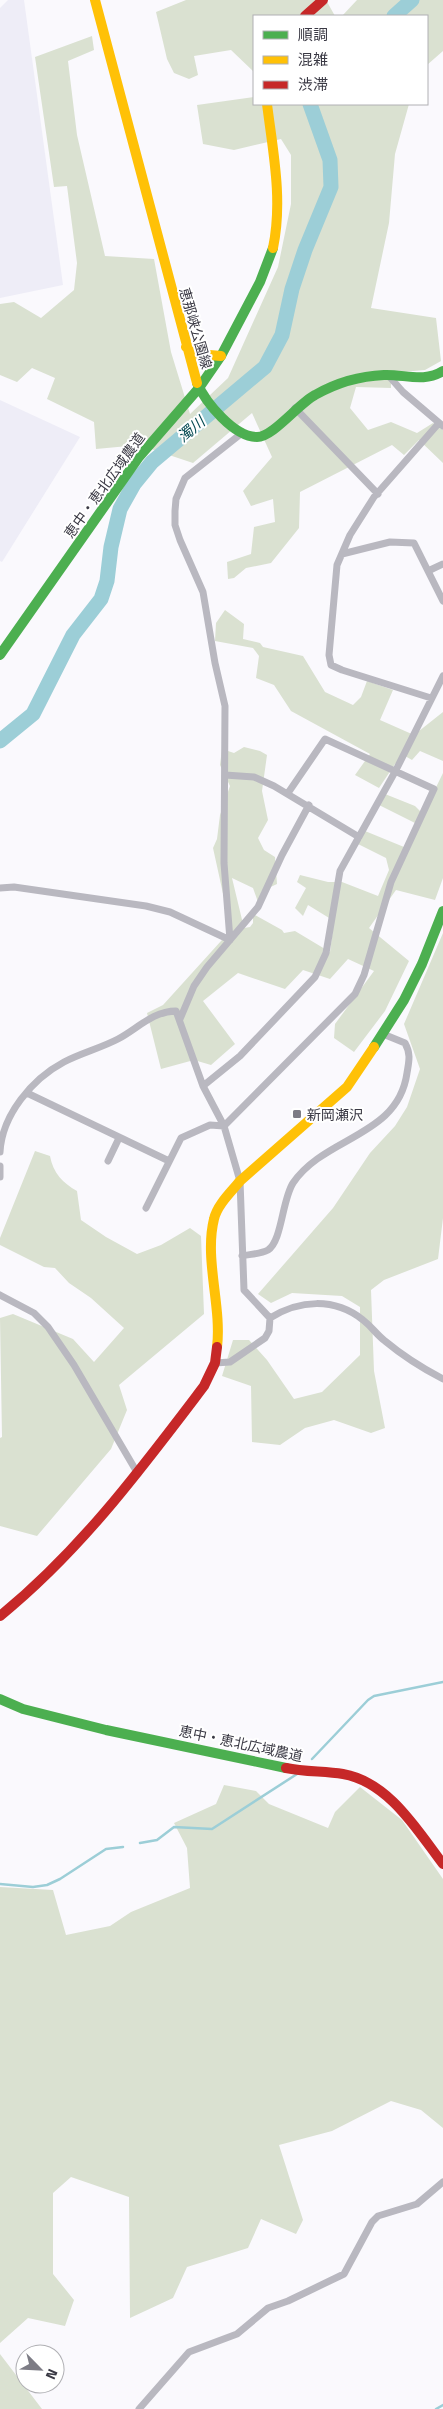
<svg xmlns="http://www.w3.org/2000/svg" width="443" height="2409" font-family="'Titillium Web','Noto Sans JP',sans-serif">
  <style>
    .built { fill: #eeedf7 }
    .green { fill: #dae1d1 }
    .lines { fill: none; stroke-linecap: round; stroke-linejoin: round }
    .stream { stroke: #9cced7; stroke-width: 2.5 }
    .river { stroke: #9cced7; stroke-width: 15 }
    .street { stroke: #b9b8c0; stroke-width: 7 }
    .fast { stroke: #4caf50; stroke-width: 10 }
    .slow { stroke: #ffc107; stroke-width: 10 }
    .jam { stroke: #c62828; stroke-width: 10 }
    .poi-dot { fill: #7d7c85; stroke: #fff; stroke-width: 2 }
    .labels { text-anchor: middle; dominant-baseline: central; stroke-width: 4; stroke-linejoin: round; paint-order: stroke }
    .street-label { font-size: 14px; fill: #3a3944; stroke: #fff }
    .poi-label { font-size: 14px; fill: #3a3944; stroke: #fff; text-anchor: start }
    .water-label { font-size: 15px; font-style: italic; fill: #064b53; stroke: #fff }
  </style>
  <rect width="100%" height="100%" fill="#faf9fd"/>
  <path class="built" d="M8,0h16l39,285 -63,13v-290z
    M0,400l80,37 -78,125 -2,-1z"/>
  <path class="green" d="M186,0h140l9,16h-81v56l-23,-22 -37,6 4,19 -9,4 -15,-6 -7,-14 -11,-47z
    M357,0h86v51l-16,14v-49h-85z
    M92,36l2,14 -26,11 9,74 28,121 49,3 17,93 19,62 38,-36 50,-111 13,-63v-49l-10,-16 -47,11 -31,-6 -6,-39 57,-8v7h155l-14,50 -6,69 -18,85 65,10 5,43 -16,9 -34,3v15l-35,-1 -6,21 18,22 23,-8 26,11 16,-10 10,7v33l-24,-23 -15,15 -12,-10 -92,47 -1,36 -28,35 -25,5 -12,10 -6,1 -1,-17 24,-8 3,-27 21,-5 -2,-23 -22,7 -8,-15 29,-34 -20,-44 -59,50 -54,-18 -43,4 -2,-27 -47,-23 8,-21 -23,-10 -15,14 -17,-7v-71l14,-2 27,16 33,-28 3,-27 -10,-77 -13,1 -19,-130z
    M225,610l19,14 -1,15 17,4 3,4 40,9 22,36 28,13 8,-8 6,-16 26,9 -13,30 34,15 29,-23v49l-23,-10 -8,9 -7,-4 -10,8 -16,24 -24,-13 15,-21 -79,-43 -17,-26 -18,-7 3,-22 -6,-8 -38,-7 1,-18z
    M244,747l16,4 7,4 -5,36 6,29 -10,18 6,12 11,7 2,27 -15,7 -4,11 -5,-14 -21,-10 12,50 6,-1 3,-4v-8h2l27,15 2,3 11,-2 35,21 4,-31 -26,-16 -5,11 -8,-8 11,-20 -9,-6 3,-7 28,7h14l36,14 11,-26 -3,-12 -28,-14 7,-13 39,16 11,-24 -36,-18 6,-11 30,12 8,8 20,-41v105l-8,22 -39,-10 -27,38 40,33 -24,50 -31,41 -20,-14 1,-14 39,-53 -26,-12 -18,20 -27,-9 -18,19 -47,-16 -35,28 32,43 -24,21 -17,-5 -33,9 -14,-56 16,-8 68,-75 -18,-82 4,-9 3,-24 10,-29 -10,-21 2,-16 12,4z
    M443,933v285l-5,41 -54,21 -13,10 3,81 11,57 -14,5 -37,-13 -29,8 -25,17 -28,-3 -1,-56 -29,-10 11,-36h16l18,20 27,39 28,-7 38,-37v-48l-18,-11 -50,-3 -21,10 -13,-9 75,-86 37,-55 25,-27 12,-19 13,-38 -16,-45z
    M35,1151l15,5c3,17 13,27 27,35l4,29 25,17 31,17 24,-9 29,-17 11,8 3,78 -85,71 8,25 -16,39 -74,87 -37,-10v-88l2,-1 -2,-119 13,-4 60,25 21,23 30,-34 -33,-30 -22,-15 -14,-15 -11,-1 -44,-22v-7z
    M224,1785l32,6 13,13 59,24 7,-16 25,-25 42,33 41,59v249l-22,-18 -30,-9 -59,30 -53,14 24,75 -7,14 -35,-15 -13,29 -61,19 -14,31 -43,20 -1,-121 -58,-20 -18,16v81l21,26 -9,26 -37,-8 -28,25v-456l53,3 13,45 44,-9 21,-14 59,-24 -3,-40 -13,-25 42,-19z
    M0,2354l42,55h-42z"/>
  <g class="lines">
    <path class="stream" d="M312,1759l56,-59 6,-4 69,-14
      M140,1843l17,-3 17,-13 38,2 85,-55
      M0,1884l33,3 14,-2 13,-6 46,-30 17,-2
      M436,2409l7,-4"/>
    <path class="river" d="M394,16l18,-16
      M0,741l33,-27 40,-79 28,-36 6,-18 4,-34 9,-38 14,-25 18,-22 113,-95 17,-32 10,-46 13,-39 26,-63 -1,-27 -20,-56"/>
    <path class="street" d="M388,375l15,17 40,34
      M295,408l83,86
      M342,554l48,-12 24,1 29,58
      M428,571l15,-7
      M431,698l-89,-28 -11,-5 -2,-10 8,-90 13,-30 24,-38 65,-74
      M225,775l29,2 20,9 85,51
      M0,888l14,-1 132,19 24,6 60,28
      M230,940l-6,-77 1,-157 -10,-43 -12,-71 -23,-52 -5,-15v-14l1,-12 9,-21 57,-45
      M180,1019l14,-33 13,-19 51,-60 24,-52 27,-50
      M203,1086l37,-30 75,-79 11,-24 14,-82 56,-101 47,-94
      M27,1093l142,68
      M0,1152c2,-37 32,-73 64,-90 17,-9 37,-14 54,-23 19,-10 35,-28 58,-28l27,75 21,40 16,55 4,109 26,28 -1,13 -4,7 -35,24 -15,1
      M108,1161l11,-23
      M0,1166v11
      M146,1208l35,-70 29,-13 14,1 131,-132 9,-19 27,-93 43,-93 -109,-50 -37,54
      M242,1256c8,-2 19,-2 26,-6 14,-9 14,-50 25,-67 32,-47 105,-46 114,-110 2,-12 4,-19 -2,-30l-22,-9
      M0,1295l34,18 14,14 26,38 64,109
      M270,1318c29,-18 64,-21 93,2 8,6 14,15 22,21 18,15 37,27 58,38
      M139,2409l50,-57 48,-18 31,-26 20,-7 56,-27 28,-52 6,-6 39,-12 26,-22"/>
    <path class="fast" d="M197,383c9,20 37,54 60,54 16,0 41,-33 58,-42 21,-12 45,-19 69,-20 20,-1 40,8 59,-4
      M0,655l139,-198 60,-69 22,-32 39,-74 13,-34
      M374,1047l30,-47 18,-36 21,-53
      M0,1699l23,10 83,21 180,38"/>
    <path class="slow" d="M95,0l102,383
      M267,104c6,48 16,96 6,144
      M186,347l12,7 23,2
      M217,1347c5,-40 -13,-88 -3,-128 3,-14 17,-27 26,-38l107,-94 27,-40"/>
    <path class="jam" d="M305,16l18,-16
      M0,1616c81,-66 141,-147 204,-230l11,-23 2,-16
      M286,1768c19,4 38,3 57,6 46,8 74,56 100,90"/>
  </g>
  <rect class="poi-dot" x="292" y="1109" width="10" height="10" rx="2.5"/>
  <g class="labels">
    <g class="street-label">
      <text transform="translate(196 328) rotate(74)">恵那峡公園線</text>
      <text transform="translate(104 485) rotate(-54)">恵中・恵北広域農道</text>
      <text transform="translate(241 1743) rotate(12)">恵中・恵北広域農道</text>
    </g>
    <g class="poi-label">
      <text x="307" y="1114">新岡瀬沢</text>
    </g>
    <g class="water-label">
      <text transform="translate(191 429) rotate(-40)">濁川</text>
    </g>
  </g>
  <rect x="253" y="15" width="175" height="90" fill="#ffffff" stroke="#b0b0b4"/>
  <rect x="263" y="31" width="25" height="8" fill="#4caf50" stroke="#b0b0b4"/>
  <text x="298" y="40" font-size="15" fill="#3a3944">順調</text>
  <rect x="263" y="56" width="25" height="8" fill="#ffc107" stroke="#b0b0b4"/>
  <text x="298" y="65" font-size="15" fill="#3a3944">混雑</text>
  <rect x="263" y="81" width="25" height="8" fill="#c62828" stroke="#b0b0b4"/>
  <text x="298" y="90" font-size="15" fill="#3a3944">渋滞</text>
  <g transform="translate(40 2369) rotate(114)"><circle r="24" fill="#ffffff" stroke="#b0b0b4"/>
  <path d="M0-4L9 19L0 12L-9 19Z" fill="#7d7c85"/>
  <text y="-8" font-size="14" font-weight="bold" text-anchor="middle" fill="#3a3944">N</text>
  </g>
</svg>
